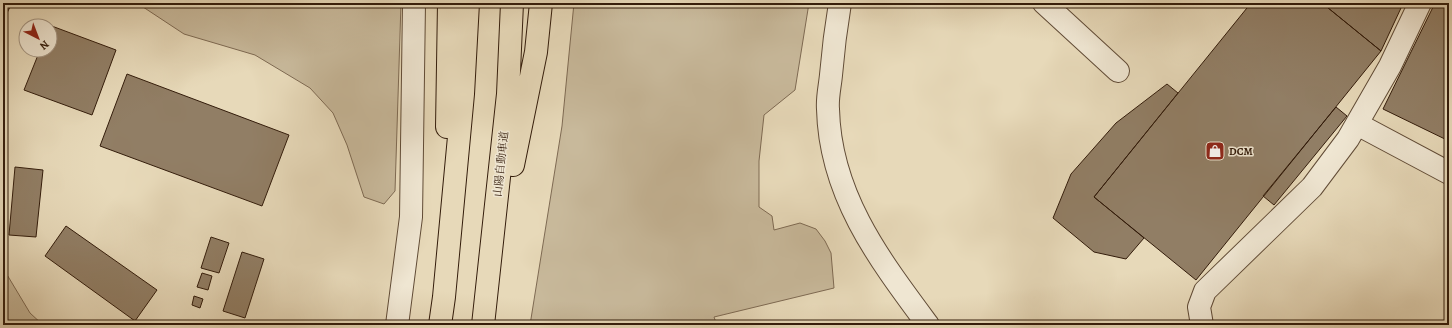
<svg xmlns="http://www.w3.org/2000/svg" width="1452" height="328" font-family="Alegreya,'Noto Serif JP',serif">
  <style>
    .green { fill: #c8b99b; stroke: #7e6a53 }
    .building { fill: #917e65; stroke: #331c0b }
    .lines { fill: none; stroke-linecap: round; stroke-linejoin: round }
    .minor-casing { stroke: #604b36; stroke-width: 24 }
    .tertiary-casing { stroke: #604b36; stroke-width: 24 }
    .motorway-casing { stroke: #331c0b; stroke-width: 24 }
    .minor { stroke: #efe6d2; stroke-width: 22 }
    .tertiary { stroke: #efe6d2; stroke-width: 22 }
    .motorway { stroke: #e7d9b9; stroke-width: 22 }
    .labels { text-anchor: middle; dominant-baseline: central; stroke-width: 3; stroke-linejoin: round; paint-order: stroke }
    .poi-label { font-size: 11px; font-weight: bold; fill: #331c0b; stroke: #efe6d2; text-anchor: start }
    .street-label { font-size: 11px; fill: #331c0b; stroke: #efe6d2 }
  </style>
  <rect width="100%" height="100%" fill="#e7d9b9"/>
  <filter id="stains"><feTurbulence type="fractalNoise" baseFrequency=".005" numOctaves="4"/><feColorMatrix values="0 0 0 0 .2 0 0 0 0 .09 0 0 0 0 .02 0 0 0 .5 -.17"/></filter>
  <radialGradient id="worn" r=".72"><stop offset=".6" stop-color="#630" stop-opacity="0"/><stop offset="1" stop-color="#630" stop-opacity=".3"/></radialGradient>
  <path class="green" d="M137,3h264l-6,188 -11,13 -20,-7 -17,-52 -14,-32 -23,-25 -55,-33 -71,-21z
    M574,3h235l-14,87 -31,25 -5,46v46l13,9 2,14 26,-7 16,6 9,12 6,12 3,35 -120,29 3,8h-187l32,-199z
    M3,268l27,45 13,12h-40z"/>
  <path class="building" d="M3,3h9l-5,10 -4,-2z
    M1251,3h71l59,48 -185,229 -102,-83z
    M1322,3h72l7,5 -20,43z
    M1435,3h14v138l-66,-32z
    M49,25l67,25 -24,65 -68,-25 16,-40h10z
    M127,74l162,61 -27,71 -162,-60z
    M1167,84l11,9 -84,104 50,41 -18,21 -32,-7 -41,-34 18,-44 45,-51z
    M1336,107l11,9 -73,89 -11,-9z
    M15,167l28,3 -7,67 -27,-2z
    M66,226l91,64 -22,31 -90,-65z
    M211,237l18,6 -10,30 -18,-5z
    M242,252l22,7 -19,59 -22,-7z
    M202,273l10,3 -4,14 -11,-3z
    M194,296l9,3 -3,9 -8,-3z"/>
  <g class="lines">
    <g class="minor-casing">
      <path id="minor" d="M1044,3l74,68
        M1357,124l92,49
        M397,325l14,-108 3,-214
        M1202,325l-3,-18 6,-16 107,-104 36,-48 42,-73 30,-63"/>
    </g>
    <g class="tertiary-casing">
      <path id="tertiary" d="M840,3c-4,24 -7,48 -9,72 -1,11 -4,23 -3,34 2,86 51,150 100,216"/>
    </g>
    <g class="motorway-casing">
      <path id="motorway" d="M447,127l2,-124
        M513,165l23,-113 5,-49
        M440,325l4,-28 19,-203 5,-91
        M483,325l25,-231 4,-91"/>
    </g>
    <use href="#minor" class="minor"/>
    <use href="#tertiary" class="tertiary"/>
    <use href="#motorway" class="motorway"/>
  </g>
  <defs>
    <g id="shop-square" transform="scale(1)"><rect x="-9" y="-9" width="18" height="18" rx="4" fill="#8f2418" stroke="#efe6d2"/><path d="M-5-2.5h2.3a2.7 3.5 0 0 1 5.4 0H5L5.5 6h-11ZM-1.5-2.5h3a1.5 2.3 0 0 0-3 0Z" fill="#fff"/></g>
  </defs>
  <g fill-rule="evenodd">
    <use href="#shop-square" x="1215" y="151"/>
  </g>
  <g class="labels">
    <g class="poi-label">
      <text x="1229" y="151">DCM</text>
    </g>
    <g class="street-label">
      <text transform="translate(501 164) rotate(-84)">山陽自動車道</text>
    </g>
  </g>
  <rect width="1452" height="328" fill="none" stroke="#e7d9b9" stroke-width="16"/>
  <rect x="4" y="4" width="1444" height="320" fill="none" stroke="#331c0b" stroke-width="2"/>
  <rect x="8" y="8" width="1436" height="312" fill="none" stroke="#331c0b"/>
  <g transform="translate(38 38) rotate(138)"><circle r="19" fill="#efe6d2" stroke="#a49582"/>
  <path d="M0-3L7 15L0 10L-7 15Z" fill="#8f2418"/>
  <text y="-6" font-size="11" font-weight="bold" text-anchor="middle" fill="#331c0b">N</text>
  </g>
  <rect width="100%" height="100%" filter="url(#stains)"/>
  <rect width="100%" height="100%" fill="url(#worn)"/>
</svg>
